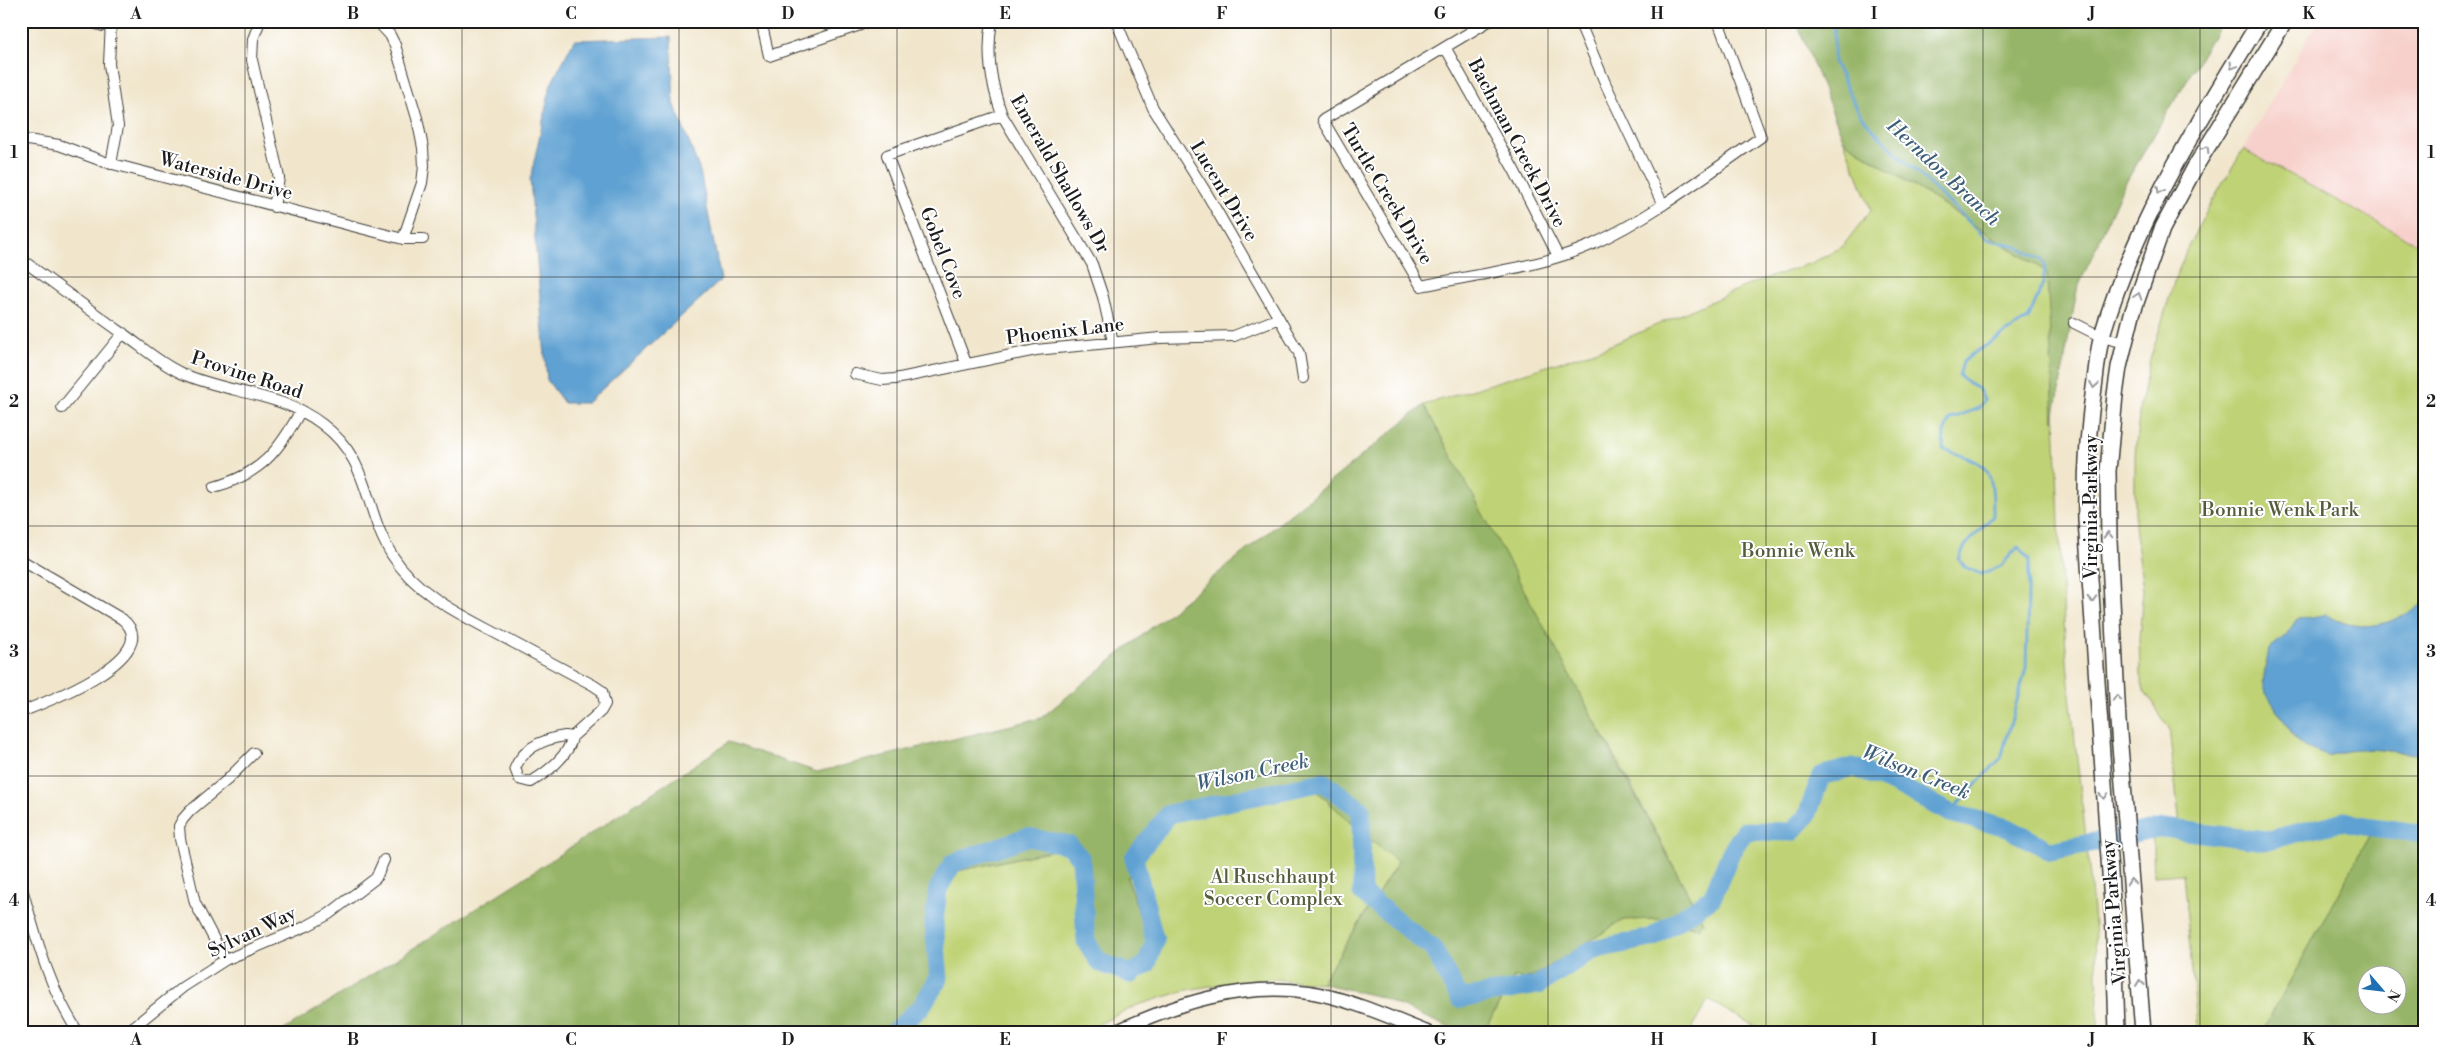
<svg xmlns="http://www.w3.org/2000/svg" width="2445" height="1053" font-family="'Libre Bodoni',serif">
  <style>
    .built { fill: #f7d0cb }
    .green { fill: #bfd376; stroke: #6e7849 }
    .forest { fill: #97b567; stroke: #5a6842; fill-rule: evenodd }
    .water { fill: #5ea1d2; stroke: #3d5e77 }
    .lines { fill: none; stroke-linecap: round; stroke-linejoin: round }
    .stream { stroke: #5ea1d2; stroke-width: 3 }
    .river { stroke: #5ea1d2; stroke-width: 19 }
    .minor-casing { stroke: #3c3a36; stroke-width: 12 }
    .tertiary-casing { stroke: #3c3a36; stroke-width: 15 }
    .secondary-casing { stroke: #3c3a36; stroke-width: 18 }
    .minor { stroke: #fff; stroke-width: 10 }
    .tertiary { stroke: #fff; stroke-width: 12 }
    .secondary { stroke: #fff; stroke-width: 15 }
    .oneway { stroke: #999 }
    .grid { fill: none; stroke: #1c1c1c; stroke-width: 1; stroke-opacity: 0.55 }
    .labels { text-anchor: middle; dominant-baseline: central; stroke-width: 4; stroke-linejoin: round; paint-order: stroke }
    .street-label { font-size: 19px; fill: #1c1c1c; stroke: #fff }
    .park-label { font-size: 19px; fill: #555c3c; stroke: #fff }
    .water-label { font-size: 20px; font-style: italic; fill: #3d5e77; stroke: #fff }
    .neatline { fill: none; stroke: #1c1c1c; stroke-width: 2 }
    .grid-label { font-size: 16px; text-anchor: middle; font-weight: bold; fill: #1c1c1c }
  </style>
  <rect width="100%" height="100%" fill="#fff"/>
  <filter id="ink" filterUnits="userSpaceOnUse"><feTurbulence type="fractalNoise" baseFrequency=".02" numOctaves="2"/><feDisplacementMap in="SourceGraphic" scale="10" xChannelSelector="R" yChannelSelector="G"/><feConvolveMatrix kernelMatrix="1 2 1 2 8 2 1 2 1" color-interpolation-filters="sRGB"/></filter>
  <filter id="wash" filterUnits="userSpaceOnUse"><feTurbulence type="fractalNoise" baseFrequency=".0096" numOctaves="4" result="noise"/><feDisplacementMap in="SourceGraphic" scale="20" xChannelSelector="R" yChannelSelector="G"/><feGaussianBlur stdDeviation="1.12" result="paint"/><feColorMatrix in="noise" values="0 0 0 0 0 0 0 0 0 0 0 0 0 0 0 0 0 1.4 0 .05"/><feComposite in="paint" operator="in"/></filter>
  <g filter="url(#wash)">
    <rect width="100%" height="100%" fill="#f1e6cc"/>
    <path class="built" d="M2318,21h106v227l-181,-99z"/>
    <path class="green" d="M1844,141l203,131c11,134 9,268 21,401 11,120 31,239 30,359h-333l-57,-32 -18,32h-207l32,-56 79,-39 29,-17 35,-1 41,9 4,-6 -78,-148 -73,-129 -128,-240 180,-57 149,-65 61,-21 28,-15 29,-37z
      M2243,149l181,99v581l-48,-4 -114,207h-54l-11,-7 -14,-151 -29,2 -2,-51 28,2 -11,-99 -25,-38 -4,-15 -1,-36 4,-50 -8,-64v-71l5,-49 9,-42 26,-84 13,-32 19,-37z
      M1313,787l45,43 40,32 -77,121 -51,-4 -30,2 -53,9 -52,16 -52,26h-201l62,-55 -7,-61 7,-42 124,-27 13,18 3,81h66l-23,-68 37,-51 25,-17 24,-9 36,-2z"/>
    <path class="forest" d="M1796,21h426l-100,168 -45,101 -23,130 -7,-148 -203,-131z
      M1424,405l273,505 6,12 -4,6 -41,-9 -35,1 -86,54 -15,5 -7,-3 -32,56h-24l-79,-35 -59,-14 77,-121 -40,-32 -45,-43 -64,12 -36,2 -24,9 -25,17 -37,51 23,68 -10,17 -23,5 -33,-22 -3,-81 -13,-18 -124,27 -7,42 7,61 -62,55h-601l240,-152 208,-138 88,30 224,-54z
      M2376,825l48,4v203h-162zM2368,976h30v30h-30z"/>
    <path class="water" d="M671,37l3,66 26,68 21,109 -134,123h-23l-17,-23 -17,-200 21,-96 23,-44z
      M2423,604l1,156 -9,-6 -43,-5 -26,2 -19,5 -23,-9 -7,-6 -31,-48 -3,-12 6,-32 17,-14 11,-16 16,-1 13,-4c4,2 9,6 13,7 31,12 58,0 84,-17z"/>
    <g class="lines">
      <path class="stream" d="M1834,21v41l26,52 19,22 108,103 28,7 27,14 3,6 -2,18 -15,35 -57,36 -8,7 -4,14 20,14 5,10 -5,8 -29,11 -6,13 -1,17c47,16 50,16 50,67l-28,30 -6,13 6,8 16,7 20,-8 17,-19 11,12 -3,109 -25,90 -52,55"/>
      <path class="river" d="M894,1032l27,-25 18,-29 -5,-55 4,-34 15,-26 74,-26 42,8 12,14 5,82 13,21 32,12 16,-10 8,-23 -21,-83 35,-44 154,-32 38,28 1,83 71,56 27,50 78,-14 54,-35 59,-12 61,-40 19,-46 14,-21 47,1 15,-16 14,-40 32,-9 42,17 55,29 58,15 43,23 112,-23 102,13 80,-20 13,4 66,9"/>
    </g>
  </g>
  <g filter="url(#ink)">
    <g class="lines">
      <g class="minor-casing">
        <path id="minor" d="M86,21l17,5 8,-1
          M260,21l-7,18 -1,21 25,108 2,10 -5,29
          M377,21l13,14 5,10 22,73 6,30 1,18 -2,17 -19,56
          M761,21l8,35 103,-35
          M992,21c-6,34 -1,62 10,94l90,149 11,33 10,45
          M1116,21l37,87 54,86 92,159 4,25
          M1489,21l-166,99 98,166c56,-12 118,-18 170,-41 61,-28 115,-70 170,-108l-43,-116
          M1579,21l27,64 57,120
          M1445,47l69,123 44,86
          M21,139l38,6 46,17 298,77h20
          M111,164l7,-38 -9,-62 2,-43
          M21,259c35,26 69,51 104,76 18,13 36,29 56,38 47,21 99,19 141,51 49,36 41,85 70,131 26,41 70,60 111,82 30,16 60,32 90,48l9,6 3,13 -4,7 -29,26
          M2074,323l28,14 23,6
          M966,363l-79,-208 115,-40
          M855,374l27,6 13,-1 141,-29 124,-12 74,-2 45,-18
          M62,408l61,-75
          M214,487c47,-13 65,-36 87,-77
          M21,560l101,59c46,37 -78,84 -101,93
          M565,736l7,1c-2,18 -26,36 -41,45l-12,-3 -4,-11c9,-21 29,-29 50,-32z
          M21,885c15,52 27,101 57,147
          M225,960l-30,-57 -15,-64 -1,-13 4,-7 7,-8 37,-31 27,-27
          M127,1032l56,-45 42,-27 82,-34 22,-12 47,-36 8,-18"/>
      </g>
      <g class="tertiary-casing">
        <path id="tertiary" d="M1115,1032c60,-28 126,-50 194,-40 40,7 80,25 118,40"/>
      </g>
      <g class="secondary-casing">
        <path id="secondary" d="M2117,1032l-3,-100 -28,-412c-1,-47 2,-93 9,-140 2,-15 3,-30 7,-45 35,-118 95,-210 158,-314
          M2143,1032l-25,-311 -9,-181 -1,-69 7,-76 4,-28 13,-53 30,-85 33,-62 90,-146"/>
      </g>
      <use href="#minor" class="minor"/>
      <use href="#tertiary" class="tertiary"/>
      <use href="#secondary" class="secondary"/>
    </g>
    <defs><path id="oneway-chevron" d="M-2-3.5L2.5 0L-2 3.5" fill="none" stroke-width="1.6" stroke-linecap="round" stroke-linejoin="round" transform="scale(1.25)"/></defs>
    <g class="oneway">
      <use href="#oneway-chevron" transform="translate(2233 66) rotate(121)"/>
      <use href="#oneway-chevron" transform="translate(2206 149) rotate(-58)"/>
      <use href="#oneway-chevron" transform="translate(2160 190) rotate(119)"/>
      <use href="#oneway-chevron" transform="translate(2138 296) rotate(-72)"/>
      <use href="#oneway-chevron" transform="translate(2094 385) rotate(99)"/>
      <use href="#oneway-chevron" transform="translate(2108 535) rotate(-92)"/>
      <use href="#oneway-chevron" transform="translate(2092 599) rotate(87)"/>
      <use href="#oneway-chevron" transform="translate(2117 698) rotate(-93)"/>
      <use href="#oneway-chevron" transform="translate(2104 796) rotate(86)"/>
      <use href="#oneway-chevron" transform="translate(2131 882) rotate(-95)"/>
      <use href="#oneway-chevron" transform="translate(2140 983) rotate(-96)"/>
    </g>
  </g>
  <path class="grid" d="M245,21v1011M462,21v1011M679,21v1011M897,21v1011M1114,21v1011M1331,21v1011M1548,21v1011M1766,21v1011M1983,21v1011M2200,21v1011M21,277h2403M21,526h2403M21,776h2403"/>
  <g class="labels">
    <g class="street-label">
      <text transform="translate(1517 143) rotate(62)">Bachman Creek Drive</text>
      <text transform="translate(1060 174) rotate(60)">Emerald Shallows Dr</text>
      <text transform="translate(226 176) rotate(15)">Waterside Drive</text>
      <text transform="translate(1224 191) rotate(59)">Lucent Drive</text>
      <text transform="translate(1387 194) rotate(59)">Turtle Creek Drive</text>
      <text transform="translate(943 253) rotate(69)">Gobel Cove</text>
      <text transform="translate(1065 331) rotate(-7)">Phoenix Lane</text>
      <text transform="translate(247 375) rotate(18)">Provine Road</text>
      <text transform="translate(2091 507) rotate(-90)">Virginia Parkway</text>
      <text transform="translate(2114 912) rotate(-95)">Virginia Parkway</text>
      <text transform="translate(252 932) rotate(-25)">Sylvan Way</text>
    </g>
    <g class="park-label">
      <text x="2280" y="510">Bonnie Wenk Park</text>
      <text x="1798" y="551">Bonnie Wenk</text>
      <text x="1273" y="877">Al Ruschhaupt<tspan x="1273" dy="22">Soccer Complex</tspan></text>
    </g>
    <g class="water-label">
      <text transform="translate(1943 173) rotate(43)">Herndon Branch</text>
      <text transform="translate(1253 773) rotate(-12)">Wilson Creek</text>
      <text transform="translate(1916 773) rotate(22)">Wilson Creek</text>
    </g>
  </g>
  <rect width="2445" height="1053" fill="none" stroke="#fff" stroke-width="55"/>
  <g transform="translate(2382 990) rotate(118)"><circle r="24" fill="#ffffff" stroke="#a4a4a4"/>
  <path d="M0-4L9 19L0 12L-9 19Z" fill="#1f6fb2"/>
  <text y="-8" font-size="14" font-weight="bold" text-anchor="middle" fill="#1c1c1c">N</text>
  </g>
  <rect x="28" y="28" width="2390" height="998" class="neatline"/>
  <g class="grid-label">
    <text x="136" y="19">A</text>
    <text x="353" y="19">B</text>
    <text x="571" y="19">C</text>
    <text x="788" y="19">D</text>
    <text x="1005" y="19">E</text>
    <text x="1222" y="19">F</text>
    <text x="1440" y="19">G</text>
    <text x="1657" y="19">H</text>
    <text x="1874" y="19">I</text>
    <text x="2092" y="19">J</text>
    <text x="2309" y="19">K</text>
    <text x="14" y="158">1</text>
    <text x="2431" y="158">1</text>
    <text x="14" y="407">2</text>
    <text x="2431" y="407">2</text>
    <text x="14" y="657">3</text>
    <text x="2431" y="657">3</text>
    <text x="14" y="906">4</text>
    <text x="2431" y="906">4</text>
    <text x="136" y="1045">A</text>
    <text x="353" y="1045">B</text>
    <text x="571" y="1045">C</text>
    <text x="788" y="1045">D</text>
    <text x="1005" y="1045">E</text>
    <text x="1222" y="1045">F</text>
    <text x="1440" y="1045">G</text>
    <text x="1657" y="1045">H</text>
    <text x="1874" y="1045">I</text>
    <text x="2092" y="1045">J</text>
    <text x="2309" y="1045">K</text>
  </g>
</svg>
